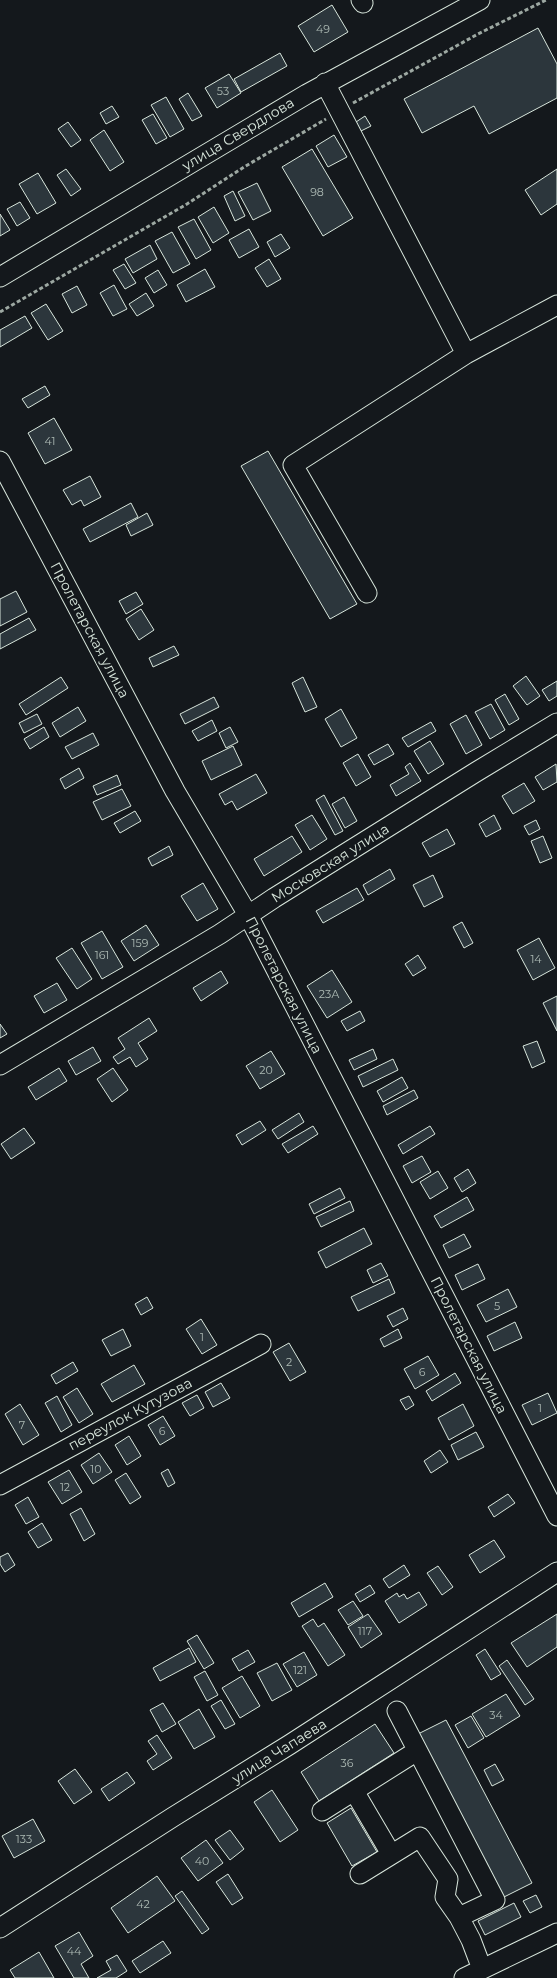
<svg xmlns="http://www.w3.org/2000/svg" width="557" height="1978" font-family="Montserrat,sans-serif">
  <style>
    .building { fill: #2c363c; stroke: #d8e6dc }
    .lines { fill: none; stroke-linecap: round; stroke-linejoin: round }
    .minor-casing { stroke: #d8e6dc; stroke-width: 21 }
    .path { stroke: #9da8a2; stroke-width: 3; stroke-dasharray: 4 2.5; stroke-linecap: butt }
    .minor { stroke: #14181c; stroke-width: 19 }
    .labels { text-anchor: middle; dominant-baseline: central; stroke-width: 4; stroke-linejoin: round; paint-order: stroke }
    .number-label { font-size: 11px; fill: #adbab4 }
    .street-label { font-size: 14px; fill: #d8e6dc; stroke: #14181c }
  </style>
  <rect width="100%" height="100%" fill="#14181c"/>
  <path class="building" d="M332,5l16,27 -34,20 -16,-26z
    M538,28l19,36v34l-68,36 -15,-28 -52,27 -18,-34z
    M280,53l7,13 -46,26 -7,-13z
    M229,74l12,19 -24,15 -12,-20z
    M188,93l14,23 -10,5 -13,-22z
    M166,97l18,32 -14,8 -19,-32z
    M112,106l7,11 -13,7 -6,-11z
    M153,114l14,24 -11,6 -14,-24z
    M365,116l6,10 -10,5 -5,-9z
    M68,122l13,18 -10,7 -13,-18z
    M104,130l20,32 -14,9 -20,-31z
    M334,135l13,22 -19,10 -12,-21z
    M312,149l41,69 -30,18 -41,-69z
    M66,169l15,20 -10,7 -14,-21z
    M557,169v35l-16,11 -16,-25z
    M38,173l18,30 -19,11 -18,-30z
    M257,183l14,28 -18,9 -15,-28z
    M233,191l12,25 -10,5 -11,-25z
    M20,202l10,16 -13,8 -10,-17z
    M214,207l15,26 -16,10 -15,-26z
    M0,214l10,16 -10,6z
    M194,219l17,31 -15,9 -18,-32z
    M249,229l10,18 -20,11 -10,-18z
    M172,232l18,32 -17,9 -18,-32z
    M281,234l9,14 -15,9 -8,-15z
    M150,245l7,14 -24,14 -8,-14z
    M269,259l12,20 -14,8 -12,-19z
    M124,264l12,19 -11,6 -12,-19z
    M205,269l10,18 -29,15 -9,-17z
    M158,270l9,15 -13,8 -9,-15z
    M114,285l13,24 -14,7 -13,-23z
    M77,286l10,19 -15,8 -10,-19z
    M146,293l8,13 -17,10 -8,-12z
    M46,304l17,27 -15,9 -17,-27z
    M25,316l7,12 -32,19v-17z
    M45,386l5,9 -22,13 -6,-9z
    M54,418l18,32 -27,14 -17,-31z
    M268,451l89,153 -27,15 -89,-153z
    M90,476l11,21 -17,9 -3,-6 -9,5 -9,-15z
    M131,503l7,14 -48,25 -7,-13z
    M147,513l6,12 -22,11 -5,-11z
    M16,591l11,21 -27,14v-27z
    M136,592l7,12 -17,10 -7,-13z
    M141,609l13,21 -15,10 -13,-21z
    M29,618l7,12 -36,19v-15z
    M174,646l5,9 -26,12 -4,-9z
    M526,676l14,20 -13,9 -14,-19z
    M61,677l7,11 -42,27 -7,-11z
    M303,677l14,30 -12,5 -13,-29z
    M557,681v15l-8,5 -7,-11z
    M505,694l14,25 -10,6 -14,-25z
    M214,697l5,10 -34,17 -5,-10z
    M491,704l14,26 -15,9 -15,-27z
    M78,707l8,14 -26,16 -8,-14z
    M341,709l16,29 -16,9 -16,-28z
    M37,714l5,10 -18,9 -5,-10z
    M466,715l16,30 -16,9 -16,-30z
    M212,720l5,11 -19,10 -6,-10z
    M431,722l5,9 -28,16 -6,-9z
    M44,727l5,10 -19,12 -6,-10z
    M230,727l8,15 -12,6 -7,-15z
    M93,733l6,12 -27,14 -7,-12z
    M430,741l14,23 -16,10 -14,-23z
    M388,744l6,10 -20,11 -6,-10z
    M233,746l9,19 -31,15 -9,-19z
    M358,754l13,23 -15,9 -13,-23z
    M410,763l11,18 -25,15 -6,-11 19,-11 -4,-7z
    M556,764l1,18 -14,8 -8,-13z
    M79,768l5,10 -19,11 -5,-10z
    M256,774l11,19 -30,17 -5,-9 -7,4 -6,-11z
    M117,775l4,10 -24,10 -4,-9z
    M524,783l11,18 -22,13 -11,-18z
    M122,789l9,17 -29,14 -9,-18z
    M324,795l19,36 -8,4 -19,-35z
    M344,797l13,24 -12,7 -13,-24z
    M135,811l6,10 -21,12 -6,-10z
    M312,815l15,24 -17,11 -15,-25z
    M494,815l7,14 -15,8 -7,-13z
    M536,820l4,9 -11,6 -5,-9z
    M447,829l8,15 -25,13 -8,-14z
    M292,836l10,16 -38,24 -10,-17z
    M543,836l9,22 -12,5 -9,-22z
    M169,846l4,9 -21,11 -4,-8z
    M390,869l5,10 -27,16 -5,-10z
    M433,875l10,22 -19,10 -11,-22z
    M203,883l15,26 -21,12 -16,-25z
    M357,888l7,12 -41,23 -7,-12z
    M462,922l11,21 -9,5 -11,-21z
    M146,925l13,20 -25,16 -13,-20z
    M102,931l21,36 -21,12 -21,-36z
    M539,938l16,30 -22,12 -16,-30z
    M72,948l20,31 -15,10 -21,-31z
    M418,955l8,13 -13,8 -8,-12z
    M332,970l20,32 -25,16 -20,-32z
    M221,971l7,12 -27,18 -8,-13z
    M57,983l10,17 -23,13 -10,-17z
    M557,996v35l-14,-28z
    M360,1011l5,10 -18,10 -6,-10z
    M149,1018l8,13 -19,12 10,16 -12,8 -6,-10 -12,7 -5,-7 12,-8 -7,-11z
    M0,1024l7,10 -7,4z
    M537,1041l8,21 -13,6 -9,-22z
    M93,1047l8,14 -25,14 -8,-14z
    M373,1049l4,10 -23,11 -5,-10z
    M271,1051l14,23 -25,15 -14,-23z
    M393,1059l5,11 -35,17 -5,-11z
    M59,1068l8,13 -31,19 -8,-13z
    M113,1068l15,22 -16,12 -15,-23z
    M402,1077l6,11 -25,14 -6,-11z
    M414,1090l4,8 -31,17 -4,-9z
    M299,1113l5,9 -26,17 -6,-9z
    M260,1121l6,9 -24,15 -6,-10z
    M313,1126l5,8 -30,19 -6,-9z
    M430,1126l5,8 -32,20 -5,-9z
    M24,1128l11,15 -24,16 -10,-15z
    M422,1156l9,16 -19,11 -9,-17z
    M468,1169l8,14 -14,9 -8,-14z
    M438,1171l10,17 -18,11 -10,-17z
    M340,1188l5,10 -31,16 -5,-10z
    M467,1197l7,13 -33,18 -7,-12z
    M350,1201l4,10 -33,16 -5,-10z
    M364,1228l8,16 -46,24 -8,-16z
    M464,1234l7,13 -22,11 -6,-13z
    M381,1263l7,13 -15,7 -6,-13z
    M478,1264l7,15 -23,11 -7,-15z
    M389,1279l6,14 -37,18 -7,-14z
    M508,1289l9,18 -31,15 -9,-17z
    M147,1297l6,11 -12,7 -6,-11z
    M403,1308l5,11 -15,8 -6,-11z
    M201,1319l16,26 -15,9 -16,-25z
    M515,1322l7,16 -28,13 -7,-15z
    M123,1329l8,17 -20,10 -9,-16z
    M398,1329l4,9 -18,9 -4,-8z
    M289,1343l17,29 -16,9 -17,-29z
    M428,1356l11,19 -24,14 -11,-20z
    M73,1362l5,9 -22,13 -5,-9z
    M134,1365l11,19 -33,18 -11,-18z
    M455,1373l6,10 -29,18 -6,-10z
    M221,1383l9,15 -17,9 -8,-15z
    M77,1388l16,26 -14,9 -16,-26z
    M548,1393l9,20 -25,12 -10,-20z
    M197,1395l7,13 -14,8 -8,-13z
    M57,1396l15,29 -11,7 -16,-29z
    M409,1396l5,9 -8,5 -6,-10z
    M20,1404l19,31 -16,10 -18,-31z
    M463,1404l11,22 -25,14 -11,-22z
    M163,1416l12,20 -15,9 -12,-20z
    M476,1432l8,15 -26,13 -7,-15z
    M129,1436l12,20 -14,9 -12,-20z
    M440,1450l8,12 -17,11 -7,-12z
    M99,1453l13,19 -19,12 -12,-19z
    M168,1469l7,14 -7,4 -7,-14z
    M69,1470l13,22 -20,12 -14,-22z
    M126,1473l15,24 -11,7 -15,-24z
    M508,1494l7,9 -21,14 -6,-10z
    M28,1497l11,20 -13,7 -11,-19z
    M81,1508l14,26 -11,7 -14,-27z
    M42,1523l10,17 -14,8 -10,-16z
    M494,1540l11,17 -25,16 -11,-18z
    M8,1553l7,12 -10,7 -5,-8v-7z
    M404,1565l6,10 -21,13 -6,-9z
    M438,1566l15,21 -11,8 -15,-22z
    M325,1583l8,14 -34,20 -8,-14z
    M370,1585l5,8 -15,9 -5,-8z
    M419,1592l8,13 -28,18 -14,-22 12,-8 2,4 5,-3 3,5z
    M353,1601l10,15 -15,9 -10,-15z
    M368,1614l14,20 -21,14 -13,-21z
    M557,1614v33l-30,20 -16,-24z
    M313,1619l5,8 6,-4 21,32 -17,11 -26,-40z
    M197,1635l17,28 -10,6 -17,-28z
    M189,1648l7,14 -36,19 -7,-13z
    M485,1649l16,25 -10,6 -15,-25z
    M248,1650l7,12 -16,9 -7,-12z
    M304,1652l13,23 -20,12 -14,-23z
    M507,1660l27,39 -9,6 -26,-39z
    M277,1663l15,27 -20,11 -15,-28z
    M205,1671l13,24 -11,6 -13,-24z
    M242,1676l18,30 -20,12 -18,-30z
    M506,1694l14,22 -34,21 -14,-23z
    M221,1700l14,24 -10,5 -14,-23z
    M163,1703l13,21 -14,8 -12,-22z
    M199,1709l16,28 -21,12 -16,-27z
    M471,1716l13,22 -16,10 -13,-23z
    M446,1720l86,163 -28,14 -86,-163z
    M375,1724l19,29 -75,48 -18,-29z
    M157,1735l15,23 -19,12 -6,-9 10,-7 -9,-13z
    M495,1764l9,16 -12,6 -8,-16z
    M75,1769l17,23 -18,12 -16,-23z
    M127,1772l8,11 -26,18 -8,-12z
    M272,1790l26,40 -18,12 -26,-40z
    M351,1808l26,44 -25,14 -25,-43z
    M33,1819l12,22 -31,17 -12,-22z
    M230,1830l14,19 -14,11 -15,-20z
    M206,1840l17,23 -25,18 -17,-23z
    M228,1874l15,24 -11,7 -16,-23z
    M157,1876l18,25 -47,32 -17,-25z
    M182,1891l27,38 -7,5 -27,-38z
    M536,1895l6,12 -12,6 -7,-12z
    M514,1903l7,14 -36,18 -7,-14z
    M79,1932l14,24 -12,8 8,14h-15l-19,-32z
    M163,1941l8,12 -31,20 -8,-12z
    M39,1952l15,26h-39l-5,-8z
    M117,1955l10,16 -11,7h-19l14,-8 -5,-9z"/>
  <g class="lines">
    <g class="minor-casing">
      <path id="minor" d="M361,0l2,3
        M325,83l141,271
        M0,277l307,-183 173,-94
        M0,461l175,330 73,124 309,601
        M367,593l-74,-128 173,-111 91,-49
        M0,1065l220,-131 54,-36 202,-126 81,-49
        M0,1485l261,-141
        M397,1711l98,189 -36,17 12,23 11,29
        M354,1791l37,63
        M322,1811l95,-60
        M360,1874l60,-37 28,42 -3,18 14,20
        M0,1928l173,-111 116,-72 268,-173
        M464,1978l93,-45"/>
    </g>
    <path class="path" d="M353,103l125,-69 68,-34
      M0,312l187,-108 57,-37 82,-48"/>
    <use href="#minor" class="minor"/>
  </g>
  <g class="labels">
    <g class="number-label">
      <text x="323" y="29">49</text>
      <text x="223" y="91">53</text>
      <text x="317" y="192">98</text>
      <text x="50" y="441">41</text>
      <text x="140" y="943">159</text>
      <text x="102" y="955">161</text>
      <text x="536" y="959">14</text>
      <text x="329" y="994">23А</text>
      <text x="266" y="1070">20</text>
      <text x="497" y="1306">5</text>
      <text x="202" y="1337">1</text>
      <text x="289" y="1362">2</text>
      <text x="422" y="1372">6</text>
      <text x="540" y="1408">1</text>
      <text x="22" y="1425">7</text>
      <text x="162" y="1431">6</text>
      <text x="96" y="1469">10</text>
      <text x="65" y="1487">12</text>
      <text x="365" y="1631">117</text>
      <text x="300" y="1670">121</text>
      <text x="496" y="1715">34</text>
      <text x="347" y="1763">36</text>
      <text x="24" y="1839">133</text>
      <text x="202" y="1861">40</text>
      <text x="143" y="1904">42</text>
      <text x="74" y="1951">44</text>
    </g>
    <g class="street-label">
      <text transform="translate(238 134) rotate(-31)">улица Свердлова</text>
      <text transform="translate(90 630) rotate(62)">Пролетарская улица</text>
      <text transform="translate(330 863) rotate(-32)">Московская улица</text>
      <text transform="translate(284 985) rotate(63)">Пролетарская улица</text>
      <text transform="translate(469 1345) rotate(63)">Пролетарская улица</text>
      <text transform="translate(130 1414) rotate(-28)">переулок Кутузова</text>
      <text transform="translate(279 1751) rotate(-32)">улица Чапаева</text>
    </g>
  </g>
</svg>
